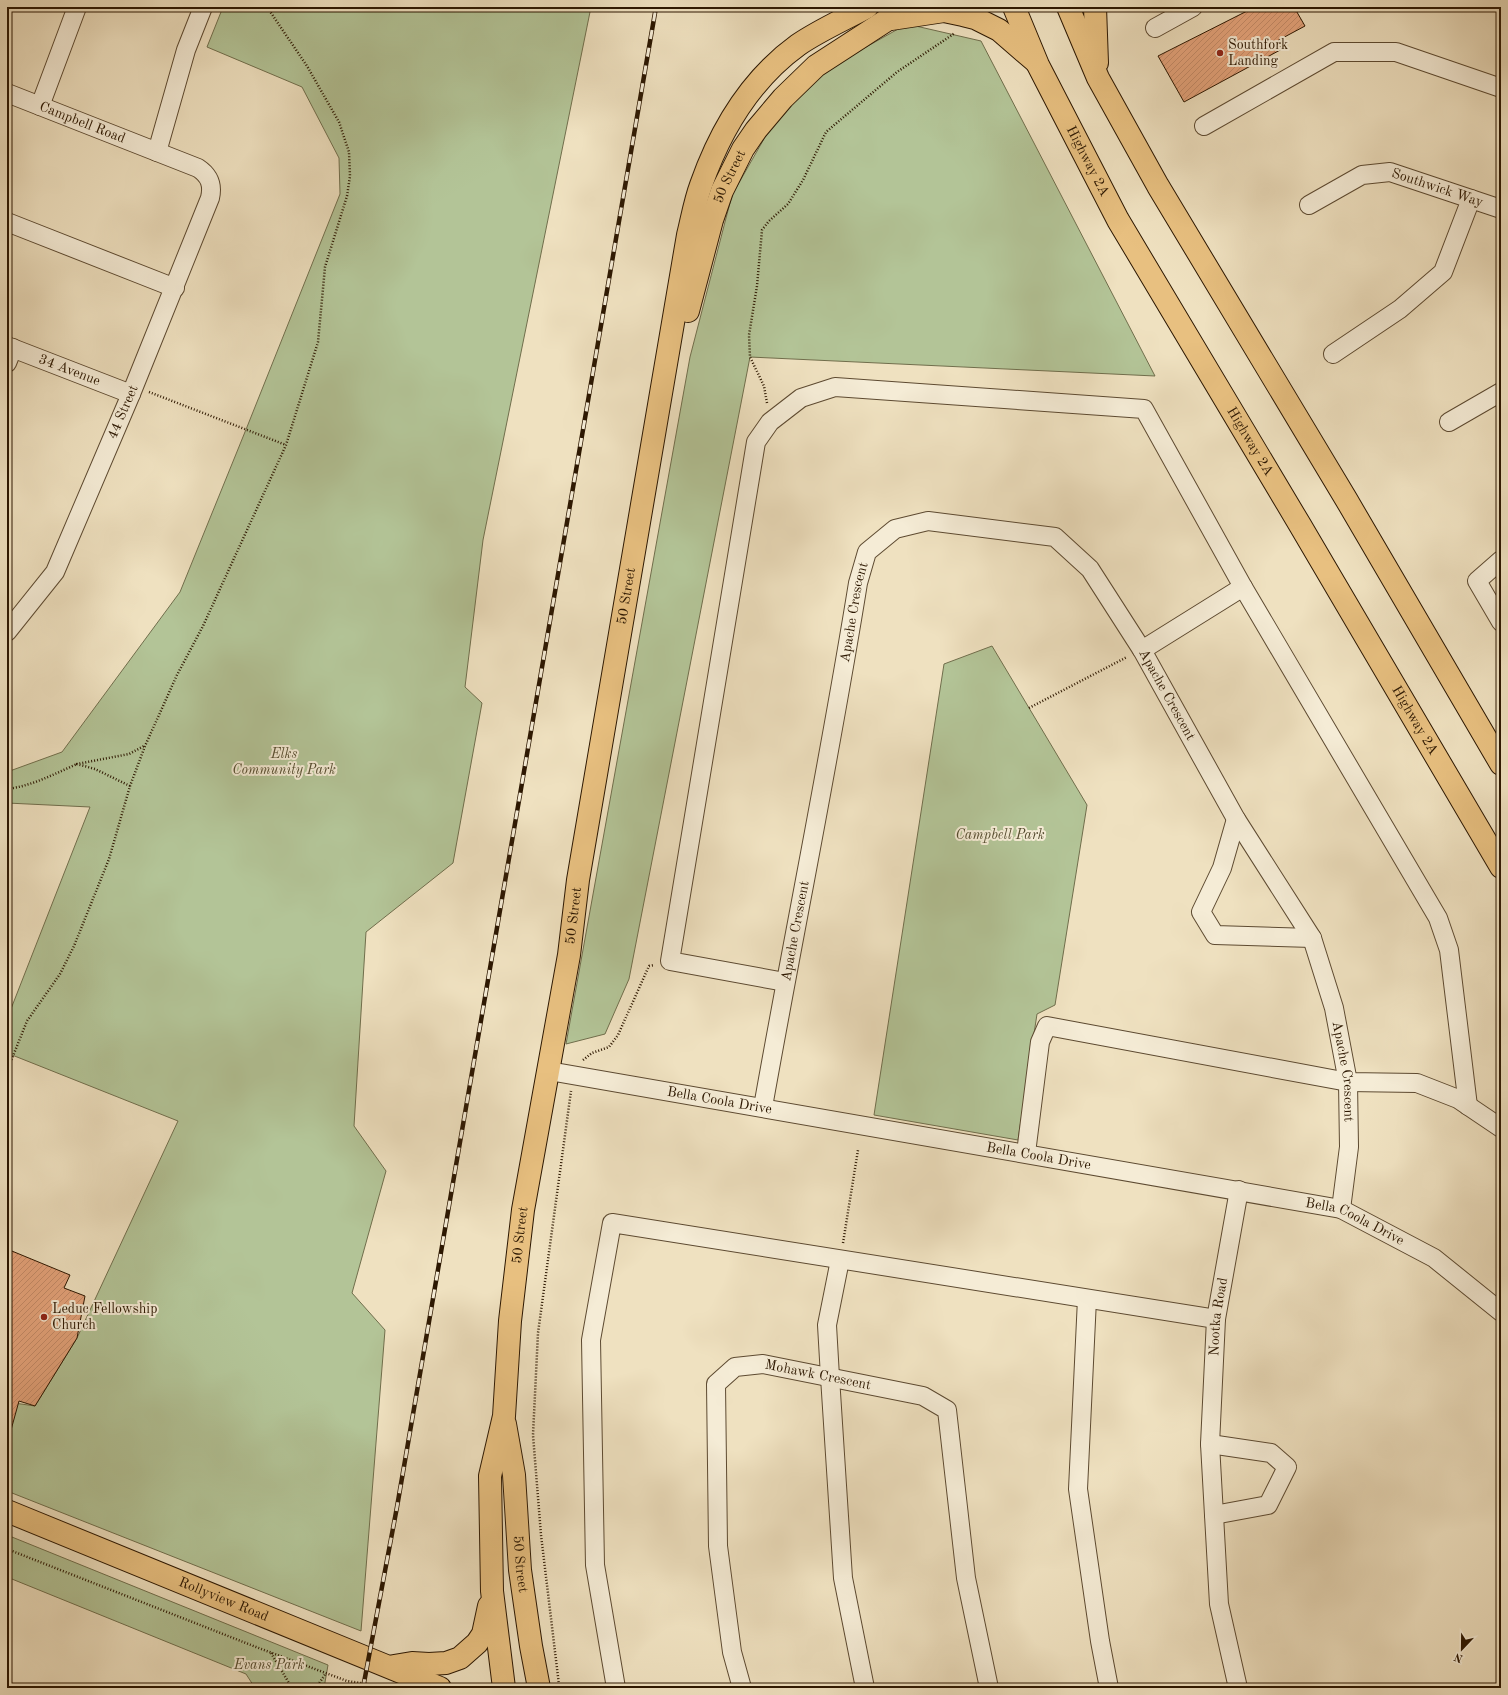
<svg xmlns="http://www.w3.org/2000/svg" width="1508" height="1695" font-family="'Old Standard TT',serif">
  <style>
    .park { fill: #b3c497; stroke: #706e4c }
    .building { fill: url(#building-hatch); stroke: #2c1701 }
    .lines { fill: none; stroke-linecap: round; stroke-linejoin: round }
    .minor-casing { stroke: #5d4a31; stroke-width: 20 }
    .major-casing { stroke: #2c1701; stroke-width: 24 }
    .path { stroke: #2c1701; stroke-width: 2.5; stroke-dasharray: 1 2; stroke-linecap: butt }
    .minor { stroke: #f5ecd6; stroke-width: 18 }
    .major { stroke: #e8c080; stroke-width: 22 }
    .rail-casing { stroke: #2c1701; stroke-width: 4.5 }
    .rail { stroke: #f5ecd6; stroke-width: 3; stroke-dasharray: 9; stroke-linecap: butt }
    .poi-dot { fill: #8f2418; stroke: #f5ecd6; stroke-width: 1.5 }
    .labels { text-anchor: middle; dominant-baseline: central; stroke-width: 4; stroke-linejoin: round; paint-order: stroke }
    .poi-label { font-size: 14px; fill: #2c1701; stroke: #f5ecd6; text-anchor: start }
    .street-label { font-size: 14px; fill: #2c1701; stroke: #f5ecd6 }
    .park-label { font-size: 14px; font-style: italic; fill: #544b2e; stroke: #f5ecd6 }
  </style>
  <defs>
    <pattern id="building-hatch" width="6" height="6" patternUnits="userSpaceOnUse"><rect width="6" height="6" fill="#e5a47c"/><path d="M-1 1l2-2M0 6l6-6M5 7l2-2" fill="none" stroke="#c58c69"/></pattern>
  </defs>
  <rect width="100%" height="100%" fill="#efe1c0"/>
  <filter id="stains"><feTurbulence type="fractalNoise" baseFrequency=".005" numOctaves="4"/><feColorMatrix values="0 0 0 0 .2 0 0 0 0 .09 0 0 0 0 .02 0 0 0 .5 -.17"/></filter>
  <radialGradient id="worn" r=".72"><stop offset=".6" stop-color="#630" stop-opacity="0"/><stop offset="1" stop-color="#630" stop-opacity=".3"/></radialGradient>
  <path class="park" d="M223,7h368l-108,533 -18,147 17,16 -29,160 -87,69 -12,194 32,45 -34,122 33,37 -24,301 -354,-140v-89l28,4 42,-68 101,-217 -171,-68v-34l83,-212 -83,-4v-31l55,-20 118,-160 67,-165 93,-233 -1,-36 -37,-71 -95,-40z
    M907,24l74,17 174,335 -405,-19 -121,622 -24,55 -39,10 124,-687 42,-162 61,-107z
    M992,646l95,159 -32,200 -18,9 -19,126 -144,-25 70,-451z
    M7,1535l321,130 -4,23h-69l-9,-14 -239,-97z"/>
  <path class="building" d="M1255,7h39l11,19 -28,15 5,8 -98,53 -26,-46z
    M7,1249l63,26 -6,13 21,8 -8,42 -42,68 -16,-5 -8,29h-4z"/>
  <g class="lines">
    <g class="minor-casing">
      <g id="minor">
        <path d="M1155,28l38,-21"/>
        <path id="s1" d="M7,93l191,75c12,8 15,17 12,30l-79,196 -76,178 -48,60"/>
        <path d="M40,106l37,-99"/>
        <path d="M1204,126l130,-74h62l105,36"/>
        <path d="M157,152l29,-102 17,-43"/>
        <path id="s2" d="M1309,205l53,-30 28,-3 111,37"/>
        <path d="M7,222l168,66"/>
        <path id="s3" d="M7,346l124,48"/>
        <path d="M1333,354l67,-45 43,-37 28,-73"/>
        <path d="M7,363l6,-15"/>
        <path d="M1449,422l52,-30"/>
        <path d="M1501,560l-24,21 24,41"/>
        <path d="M1142,650l101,-63 195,331 11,32 19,156"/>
        <path d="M1236,819l-14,49 -21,44 14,23 97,3"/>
        <path d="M785,982l-115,-21 86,-519 14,-20 31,-24 34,-11 309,22 99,178"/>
        <path id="s4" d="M549,1071l792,138 93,49 67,54"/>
        <path id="s5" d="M763,1107c31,-175 67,-349 95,-524l9,-31 28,-23 33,-8 127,16 35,32 52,81 94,169 76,119 22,70 14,74 1,65 -8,62"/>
        <path d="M1026,1153l14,-111 7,-16 301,56 69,1 41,16 43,29"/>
        <path d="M840,1260l-13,65 3,52 13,201 22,110"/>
        <path d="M1087,1299l-9,190 22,152 9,47"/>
        <path d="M1210,1444l61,9 16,14 -19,38 -54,10"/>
        <path d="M616,1688l-21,-123 -4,-225 21,-117 604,96"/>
        <path id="s6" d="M742,1688l-10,-36 -14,-106 -2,-162 19,-17 28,-3 160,32 24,14 19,168 23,110"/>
        <path id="s7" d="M1238,1688l-19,-84 -9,-160 6,-125 23,-129"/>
      </g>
    </g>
    <g class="major-casing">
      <g id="major">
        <path id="s8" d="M1014,7l24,58 80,155 182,305 201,342"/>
        <path d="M1068,7l30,71 60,108 188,313 155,265"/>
        <path d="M1095,7l2,56"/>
        <path d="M891,19l53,-8 19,4 12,3 24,12 36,31"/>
        <path id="s9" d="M688,311l24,-91 10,-29 21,-42 13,-19 27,-32 33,-32 91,-59"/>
        <path id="s10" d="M505,1424l9,51 6,95 11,76 8,42"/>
        <path id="s11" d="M7,1511l433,177"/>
        <path d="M394,1666l18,-3 17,1 17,-1 14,-5 17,-15 6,-9 6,-28"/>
        <path id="s12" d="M504,1688l-12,-97 -2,-115 14,-60 6,-95 13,-111 46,-255 9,-75 110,-645c4,-16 7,-34 13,-50 19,-54 50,-106 97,-140 20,-14 47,-26 69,-38"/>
      </g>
    </g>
    <path class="path" d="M149,392l137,53
      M767,403l-3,-17 -14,-29 -1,-22 8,-49 5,-56 7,-9 19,-17 15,-24 23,-48 71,-60 58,-39
      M1029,708l98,-51
      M130,786l-35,-17 -18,-5 52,-10 15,-8
      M7,789c25,-3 47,-15 70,-25
      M583,1060l9,-7 17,-6 9,-12 31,-69 5,-1
      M7,1071l20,-50 33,-47 14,-28 35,-87 21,-73 15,-40 32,-71 26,-49 83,-181 32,-103 7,-75 22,-71 3,-20 -1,-24 -10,-30 -32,-56 -40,-59
      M843,1243l15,-93
      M7,1549l249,98 91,34 34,5
      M271,1653l21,35
      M559,1685l-18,-150 -8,-100 5,-102 33,-242
      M316,1688l10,-15"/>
    <use href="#minor" class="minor"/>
    <use href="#major" class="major"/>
    <g class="rail-casing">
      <path id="rail" d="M363,1688l34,-181 259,-1500"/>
    </g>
    <use href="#rail" class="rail"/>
  </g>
  <g class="poi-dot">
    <circle cx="1220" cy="53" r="4"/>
    <circle cx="44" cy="1317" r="4"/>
  </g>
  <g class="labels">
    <g class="poi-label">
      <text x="1228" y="45">Southfork<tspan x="1228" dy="16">Landing</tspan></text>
      <text x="52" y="1309">Leduc Fellowship<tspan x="52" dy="16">Church</tspan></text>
    </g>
    <g class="street-label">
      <text stroke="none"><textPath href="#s1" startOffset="81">Campbell Road</textPath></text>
      <text stroke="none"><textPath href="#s8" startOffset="171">Highway 2A</textPath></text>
      <text stroke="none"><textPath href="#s9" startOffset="141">50 Street</textPath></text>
      <text stroke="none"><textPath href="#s2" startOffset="139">Southwick Way</textPath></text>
      <text stroke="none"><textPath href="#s3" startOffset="67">34 Avenue</textPath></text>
      <text transform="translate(123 412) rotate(-67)">44 Street</text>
      <text stroke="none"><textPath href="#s8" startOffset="495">Highway 2A</textPath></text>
      <text stroke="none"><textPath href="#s12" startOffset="1104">50 Street</textPath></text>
      <text stroke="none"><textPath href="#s5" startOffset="503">Apache Crescent</textPath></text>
      <text stroke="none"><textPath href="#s5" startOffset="958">Apache Crescent</textPath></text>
      <text stroke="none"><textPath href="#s8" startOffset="819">Highway 2A</textPath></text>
      <text stroke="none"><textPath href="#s12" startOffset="780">50 Street</textPath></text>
      <text stroke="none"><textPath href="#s5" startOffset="179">Apache Crescent</textPath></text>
      <text stroke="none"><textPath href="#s5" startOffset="1379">Apache Crescent</textPath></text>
      <text stroke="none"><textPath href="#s4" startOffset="173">Bella Coola Drive</textPath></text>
      <text stroke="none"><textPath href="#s4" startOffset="497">Bella Coola Drive</textPath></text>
      <text stroke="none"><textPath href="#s4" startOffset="821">Bella Coola Drive</textPath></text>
      <text stroke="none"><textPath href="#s12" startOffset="456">50 Street</textPath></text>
      <text stroke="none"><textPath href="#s7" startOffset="374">Nootka Road</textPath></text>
      <text stroke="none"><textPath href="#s6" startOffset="416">Mohawk Crescent</textPath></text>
      <text stroke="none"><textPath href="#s10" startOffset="141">50 Street</textPath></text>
      <text stroke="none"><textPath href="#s11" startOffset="234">Rollyview Road</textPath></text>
    </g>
    <g class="park-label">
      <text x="284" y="754">Elks<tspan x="284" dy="16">Community Park</tspan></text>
      <text x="1000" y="835">Campbell Park</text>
      <text x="269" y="1665">Evans Park</text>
    </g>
  </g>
  <rect width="1508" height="1695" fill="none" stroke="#efe1c0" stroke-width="24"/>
  <rect x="8" y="8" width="1492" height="1679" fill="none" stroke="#2c1701" stroke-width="2"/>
  <rect x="12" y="12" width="1484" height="1671" fill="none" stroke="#2c1701"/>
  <g transform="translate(1462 1649) rotate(202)" stroke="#f5ecd6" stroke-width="3" paint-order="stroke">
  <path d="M0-3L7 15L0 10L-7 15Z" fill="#2c1701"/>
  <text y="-6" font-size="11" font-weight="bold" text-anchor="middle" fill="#2c1701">N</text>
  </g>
  <rect width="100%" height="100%" filter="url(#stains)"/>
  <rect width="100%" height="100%" fill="url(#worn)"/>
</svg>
